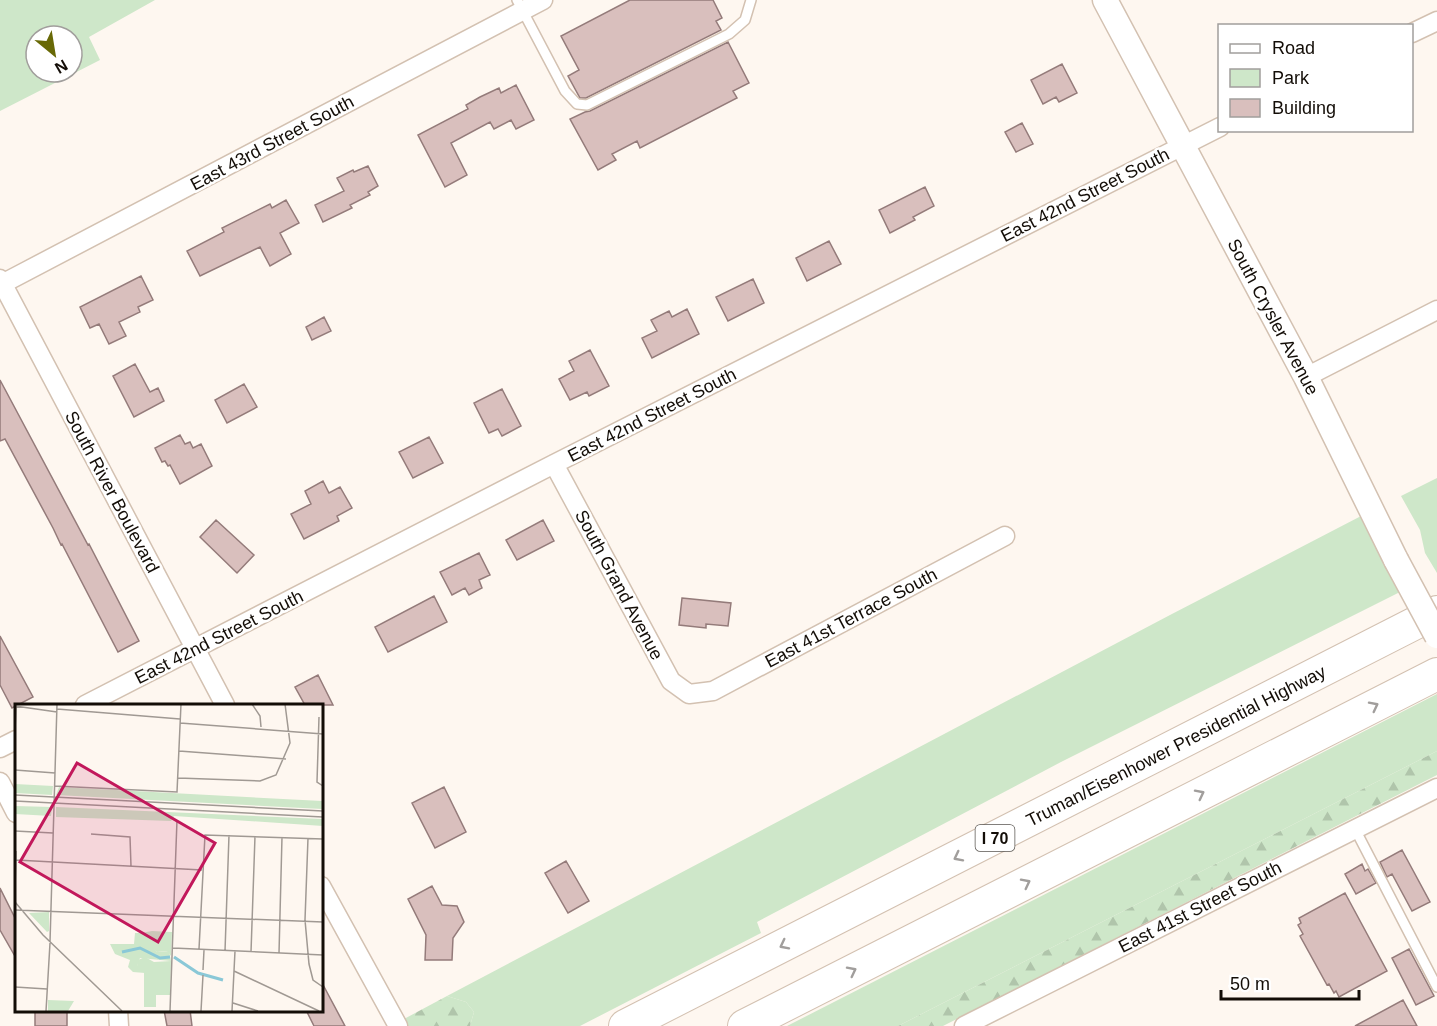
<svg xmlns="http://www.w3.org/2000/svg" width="1437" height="1026" font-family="Helvetica,sans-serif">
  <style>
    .green { fill: #cee7c9; fill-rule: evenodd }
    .forest { fill: url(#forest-firs) }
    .building { fill: #d9bfbd; stroke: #947b7a; stroke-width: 1.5 }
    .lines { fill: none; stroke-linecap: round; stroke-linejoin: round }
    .service-casing { stroke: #d3c1b1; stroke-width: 12 }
    .minor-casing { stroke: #d3c1b1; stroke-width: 21 }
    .secondary-casing { stroke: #d3c1b1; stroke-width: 27 }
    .motorway-casing { stroke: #d3c1b1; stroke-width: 34 }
    .service { stroke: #fff; stroke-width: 9 }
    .minor { stroke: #fff; stroke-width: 18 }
    .secondary { stroke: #fff; stroke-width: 24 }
    .motorway { stroke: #fff; stroke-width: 32 }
    .secondary-bridge-casing { stroke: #d3c1b1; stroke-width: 27; stroke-linecap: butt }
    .secondary-bridge { stroke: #fff; stroke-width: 24 }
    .oneway { stroke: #a19e9c }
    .labels { text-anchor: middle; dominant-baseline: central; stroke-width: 5; stroke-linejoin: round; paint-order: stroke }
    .shield { fill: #fff; stroke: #5a5651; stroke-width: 1.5 }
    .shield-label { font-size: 16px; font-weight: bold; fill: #130d07 }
    .street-label { font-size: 18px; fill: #130d07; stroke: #fff }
    .inset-river { fill: none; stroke: #8ac8d7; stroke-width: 3 }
    .inset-road { fill: none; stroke: #a09993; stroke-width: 1.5 }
    .view { fill: #c2185b; fill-opacity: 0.15; stroke: #c2185b; stroke-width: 3 }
    .inset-edge { fill: none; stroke: #130d07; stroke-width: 3 }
  </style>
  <defs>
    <pattern id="forest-firs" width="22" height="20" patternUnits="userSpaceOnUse" patternTransform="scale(1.5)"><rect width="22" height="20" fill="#cee7c9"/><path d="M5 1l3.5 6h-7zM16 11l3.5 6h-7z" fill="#b0c5ab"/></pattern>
  </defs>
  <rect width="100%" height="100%" fill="#fef7f0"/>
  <path class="green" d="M0,0h155l-66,37 11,23 -100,51zM36,36h36v36h-36z
    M1437,478v95l-12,-20 -5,-23 -19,-34z
    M1363,515l37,77 -339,170 -304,160 4,11 -181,93h-110l4,-14 -8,-10 -19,-6 723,-381z
    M1437,694v57l-539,275h-111z"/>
  <path class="forest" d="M1437,751v24l-494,251h-45z
    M447,996l19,6 8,10 -4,14h-62l-4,-7z"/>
  <path class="building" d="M630,0h83l9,18 -6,3 5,9 -135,68h-6l-12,-22 11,-6 -18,-34z
    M728,42l21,41 -16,8 4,7 -97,50 -3,-7 -25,13 4,6 -18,10 -28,-51 15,-7 5,-1z
    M1062,64l15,29 -18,9 -3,-5 -13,7 -12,-24z
    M516,85l18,35 -18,9 -5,-9 -17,9 -4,-7 -39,21 16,32 -22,12 -27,-52 50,-26 -2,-4 14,-8 19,-9 2,5z
    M1022,123l11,21 -17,8 -11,-20z
    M368,166l10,20 -10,6 2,3 -20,10 2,3 -29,14 -8,-17 29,-14 -7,-13 16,-8 1,2z
    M925,187l9,19 -21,11 2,3 -25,13 -11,-23z
    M286,200l13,23 -19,10 11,21 -21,12 -10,-19 -60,29 -13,-25 37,-19 -2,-4 48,-24 2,4z
    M829,241l12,23 -34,17 -11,-23z
    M141,276l12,24 -15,7 2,5 -21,10 7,14 -17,8 -10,-20 -9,4 -10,-21z
    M753,279l11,24 -36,18 -12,-24z
    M687,309l12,25 -47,24 -10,-20 15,-7 -6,-11 18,-9 3,6z
    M324,317l7,14 -19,9 -6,-13z
    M590,350l19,36 -20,10 -2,-4 -17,8 -11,-21 15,-8 -5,-10z
    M135,364l15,28 8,-4 6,13 -30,16 -21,-41z
    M0,380l88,165 1,-1 50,97 -21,11 -56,-108 -1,1 -8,-17 -48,-89 -5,2z
    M244,384l13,23 -30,16 -12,-23z
    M502,389l19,37 -19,10 -4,-7 -9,4 -15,-30z
    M180,435l5,9 5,-2 3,6 8,-4 11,22 -32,18 -10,-19 -2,1 -3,-5 -3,1 -7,-14z
    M429,437l14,26 -30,15 -14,-26z
    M323,481l6,12 11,-6 12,21 -15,8 2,5 -35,18 -13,-25 20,-10 -6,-13z
    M216,520l38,35 -17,18 -37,-36z
    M543,520l11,21 -37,19 -11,-20z
    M479,553l11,22 -11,5 3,8 -13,7 -4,-7 -13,7 -12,-23z
    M434,596l13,26 -59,30 -13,-25z
    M682,598l49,5 -3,23 -22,-2v4l-27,-3z
    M0,636l33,61 -21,11 -12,-23z
    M318,675l15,30h-28l-10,-18z
    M444,787l22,45 -31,16 -23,-45z
    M1402,850l28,52 -18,9 -20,-37 -5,3 -7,-15z
    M566,861l23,40 -21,12 -23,-40z
    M1362,864l3,7 3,-2 8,14 -20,11 -11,-20z
    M432,886l10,19 15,1 7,16 -11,16 -1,22h-27l1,-25 -18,-36z
    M0,888l16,32v38l-16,-28z
    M1345,893l42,78 -48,26 -3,-6 -2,2 -5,-9 -2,1 -27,-49 3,-2 -5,-9 3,-2 -2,-5z
    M1409,949l25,47 -18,9 -24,-47z
    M321,981l24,45h-31l-8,-16h15z
    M1403,1000l14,26h-62z
    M35,1010h32v16h-32z
    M164,1010h26l2,16h-25z"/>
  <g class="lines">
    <g class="service-casing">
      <path id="service" d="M517,0l48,91 12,13 10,1 142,-71 16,-14 6,-20
        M1355,829l82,158"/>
    </g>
    <g class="minor-casing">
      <path id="minor" d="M1412,33l25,-12
        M0,279l225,426
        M0,285l543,-285
        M1306,377l131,-67
        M554,464l117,217 18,13 24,-3 292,-155
        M85,705l469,-241 666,-337
        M0,748l16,-8
        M0,782l16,31
        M321,886l77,140
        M118,1010l1,16
        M964,1026l473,-238"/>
    </g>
    <g class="secondary-casing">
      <path id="secondary" d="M1105,0l201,377 90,183"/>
    </g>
    <g class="motorway-casing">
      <path id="motorway" d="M625,1026l812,-414
        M744,1026l693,-352"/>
    </g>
    <use href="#service" class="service"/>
    <use href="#minor" class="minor"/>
    <use href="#secondary" class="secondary"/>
    <use href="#motorway" class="motorway"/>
    <g class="secondary-bridge-casing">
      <path id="secondary-bridge" d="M1396,560l41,76"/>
    </g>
    <use href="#secondary-bridge" class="secondary-bridge"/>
  </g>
  <defs><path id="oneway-chevron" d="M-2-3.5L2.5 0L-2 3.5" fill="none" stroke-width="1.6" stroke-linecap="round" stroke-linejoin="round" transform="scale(1.5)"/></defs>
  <g class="oneway">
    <use href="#oneway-chevron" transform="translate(1374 706) rotate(-27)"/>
    <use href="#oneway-chevron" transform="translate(1200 794) rotate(-27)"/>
    <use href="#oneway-chevron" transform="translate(958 857) rotate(153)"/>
    <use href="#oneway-chevron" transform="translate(1026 883) rotate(-27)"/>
    <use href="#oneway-chevron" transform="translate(784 945) rotate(153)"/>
    <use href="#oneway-chevron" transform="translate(852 971) rotate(-27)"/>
  </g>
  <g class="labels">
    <rect class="shield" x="975.5" y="825" width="39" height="26" rx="4.5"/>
    <g class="shield-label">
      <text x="995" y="838">I 70</text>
    </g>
    <g class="street-label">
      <text transform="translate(272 143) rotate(-28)">East 43rd Street South</text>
      <text transform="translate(1085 195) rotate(-27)">East 42nd Street South</text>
      <text transform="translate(1273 317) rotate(62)">South Crysler Avenue</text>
      <text transform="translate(652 415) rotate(-27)">East 42nd Street South</text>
      <text transform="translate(112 492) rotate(62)">South River Boulevard</text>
      <text transform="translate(619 585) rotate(62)">South Grand Avenue</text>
      <text transform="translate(851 618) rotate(-28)">East 41st Terrace South</text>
      <text transform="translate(219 637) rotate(-27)">East 42nd Street South</text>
      <text transform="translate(1176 746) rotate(-27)">Truman/Eisenhower Presidential Highway</text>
      <text transform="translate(1200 907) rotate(-27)">East 41st Street South</text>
    </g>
  </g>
  <g transform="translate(15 704)">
    <rect width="308" height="308" fill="#fef7f0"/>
    <path d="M0,80l38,2 -1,9 -37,-2zM44,83l263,14v8l-266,-14zM0,102l37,1 -1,9 -36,-2zM41,103l266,12 1,7 -149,-10 -3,5 -115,-4zM34,208v19l-2,1 -18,-19zM137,227l20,1 -1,24 -4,-5 -10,1 -11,-10 -5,-9zM130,253l9,5 17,-1 -1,34h-14v12h-12v-40l-7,-1 1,-6zM33,296l26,1 -6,10h-20z" fill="#cee7c9"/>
    <path d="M120,229h6l16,19 12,-1 2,10 -31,-3 -3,8h7l1,7 -12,-1 -5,-5 2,-7 -15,-6 -5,-10h24z" fill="#cee7c9"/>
    <path class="inset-river" d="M107,248l18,-4 20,10 10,-1M159,253l24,16 25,7"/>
    <path class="inset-road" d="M237,0l8,12 1,11M0,2l42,6M42,5l123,10M304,13l-2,65 6,4M165,19l143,11M0,27l1,-25M164,47l107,8M0,66l40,3M163,74l82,3 16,-6 14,-32 -5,-39M40,82l122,6 4,-88M0,91l308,16M0,97l308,16M0,127l38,2M76,130l39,3 1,29M293,134l-3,82 4,44 4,16 10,7M1,156l186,10M0,187l1,-40M0,198l28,33 79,76M0,206l308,12M35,238l7,-238M158,244l150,7M184,245l6,-114 118,4M210,247l4,-116M236,248l4,-116M264,249l3,-116M188,266l1,-20M219,267l85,40M0,283l32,2M218,299l25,8M31,307l4,-68M155,307l7,-191M186,307l2,-36M217,307l3,-60"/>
    <path class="view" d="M62,59l138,80 -57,99 -138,-80z"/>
    <rect width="308" height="308" class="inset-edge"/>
  </g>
  <rect x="1218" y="24" width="195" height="108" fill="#ffffff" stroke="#a19e9c" stroke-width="1.5"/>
  <rect x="1230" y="44" width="30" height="9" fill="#ffffff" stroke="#a19e9c" stroke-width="1.5"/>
  <text x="1272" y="54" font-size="18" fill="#130d07">Road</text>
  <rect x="1230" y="69" width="30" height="18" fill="#cee7c9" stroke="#a19e9c" stroke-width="1.5"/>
  <text x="1272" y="84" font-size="18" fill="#130d07">Park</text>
  <rect x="1230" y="99" width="30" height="18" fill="#d9bfbd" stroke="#a19e9c" stroke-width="1.5"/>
  <text x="1272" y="114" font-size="18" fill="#130d07">Building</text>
  <g transform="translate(54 54) rotate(150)"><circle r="28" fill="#ffffff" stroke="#a19e9c" stroke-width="1.5"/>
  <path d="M0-4.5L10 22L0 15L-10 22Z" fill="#686906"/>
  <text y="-9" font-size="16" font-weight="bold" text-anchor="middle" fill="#130d07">N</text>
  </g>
  <path d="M1221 990v9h138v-9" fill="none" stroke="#130d07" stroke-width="3"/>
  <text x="1230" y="990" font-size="18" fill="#130d07" stroke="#ffffff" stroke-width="4.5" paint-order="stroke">50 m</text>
</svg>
